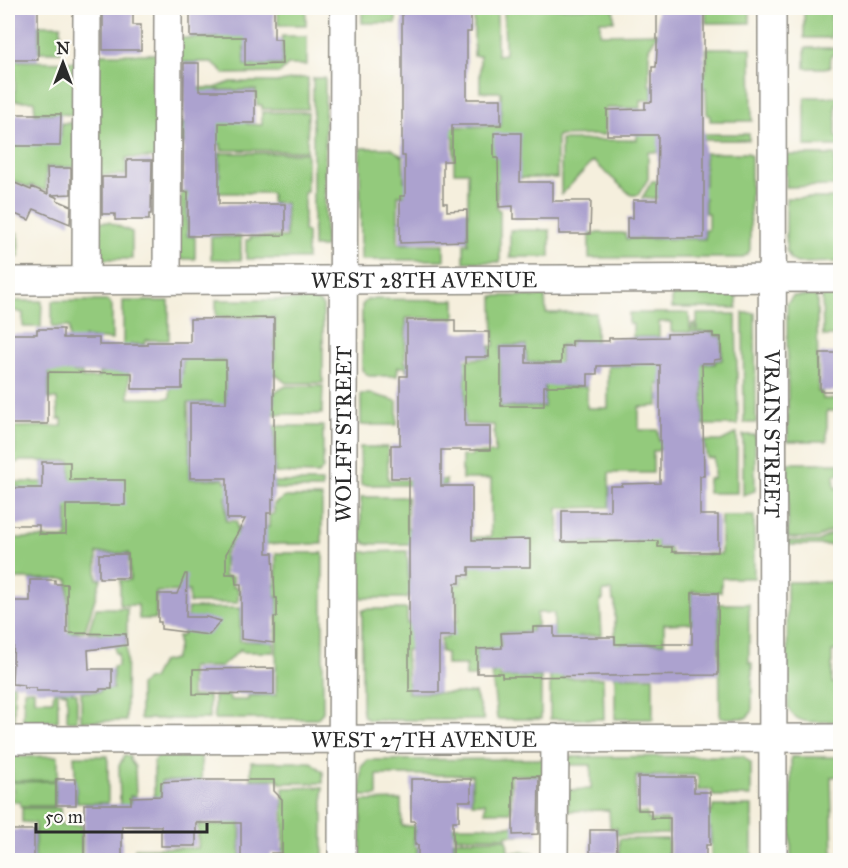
<svg xmlns="http://www.w3.org/2000/svg" width="848" height="868" font-family="'IM FELL Great Primer',serif">
  <style>
    .green { fill: #93ca7c; stroke: #5f7a54; stroke-width: 1.5; fill-rule: evenodd }
    .building { fill: #aca2cf }
    .lines { fill: none; stroke-linecap: round; stroke-linejoin: round }
    .minor-casing { stroke: #908d84; stroke-width: 30 }
    .minor { stroke: #fff; stroke-width: 27 }
    .labels { text-anchor: middle; dominant-baseline: central; stroke-width: 4.5; stroke-linejoin: round; paint-order: stroke }
    .street-label { font-size: 22px; fill: #2b2b2b; stroke: #fdfcf7 }
  </style>
  <rect width="100%" height="100%" fill="#fdfcf7"/>
  <filter id="ink" filterUnits="userSpaceOnUse"><feTurbulence type="fractalNoise" baseFrequency=".0167" numOctaves="2"/><feDisplacementMap in="SourceGraphic" scale="12" xChannelSelector="R" yChannelSelector="G"/><feConvolveMatrix kernelMatrix="1 2 1 2 8 2 1 2 1" color-interpolation-filters="sRGB"/></filter>
  <filter id="wash" filterUnits="userSpaceOnUse"><feTurbulence type="fractalNoise" baseFrequency=".008" numOctaves="4" result="noise"/><feDisplacementMap in="SourceGraphic" scale="24" xChannelSelector="R" yChannelSelector="G"/><feGaussianBlur stdDeviation="1.35" result="paint"/><feColorMatrix in="noise" values="0 0 0 0 0 0 0 0 0 0 0 0 0 0 0 0 0 1.4 0 .05"/><feComposite in="paint" operator="in"/></filter>
  <g filter="url(#wash)">
    <rect width="100%" height="100%" fill="#f5efdd"/>
    <path class="green" d="M278,8h28v17h-28z
      M362,8h34v15h-34z
      M474,8h23v47l8,-1 -1,-46h106v1l4,1v11h-14v13l58,-1 -9,15v37l3,1v14h-11v8h-36v27l-48,1v42h-42v3h-18v28l3,1v52h-36v-18h4v-72h-14v-35h-14v-10l61,-1v-34h-21v-36h-6z
      M706,8h44v15h-44z
      M804,8h36h-4v6l-5,1v23h-27z
      M39,25h22v27h-22z
      M217,36h31v11h-4l1,18h37v-29h25v29h-19l-8,8 -55,1 -14,-12h-36v-24h42z
      M707,48h44l1,73h-42v-6h-3l-1,-27 -49,1 49,-17z
      M805,48h35v5l-9,2 -1,13h-25z
      M96,54h61v104h-31v17h-30z
      M8,61l70,1v53l-43,-2 -1,-12h-19v-32h-7z
      M301,78h7v31h-46v-4h-5l-1,-15h-39v5h-22v-7h20l16,-6h49z
      M313,78h12v169h-12z
      M805,97h35v7h-4v32l4,1v9h-35z
      M262,112h46l-1,39 -86,-1v-6l-45,-1v-19l71,-4v4l15,1z
      M62,123h16v44h-32v24l-15,-6 -1,3 -22,-10v-31l7,-1v-10l46,1z
      M637,134h112v6h-88v12h-13v27l-10,16h-7l-38,-34 -32,34v-55h76z
      M360,148h31l12,9 1,24h19v13l-25,1v49h46v16h-83z
      M220,153h87v39h-3v39l3,1v27h-61v-19h4v-3h36v-34l-15,-1v-9h-54v-17h3z
      M705,153h43l3,3 -1,94 -3,5 -6,3h-152v-22h2v-3h34l1,6h79v-9h3v-17h-3v-15h-63l10,-17h11v4h42z
      M786,155h49v31l-49,1z
      M181,193h33v10h-27v33l8,1v22h-20v-32h6z
      M786,198h54v64l-43,1 -6,-3 -5,-10z
      M96,222h13l23,10v27h-36z
      M8,230l10,3 1,24h-11z
      M510,230h40v27h-40z
      M211,237h30v23l-30,-1z
      M672,295h65v13h-65z
      M493,296h52l1,17h50v29l-24,-2 -1,5h-11v29h3v13h24v21h21v-42h26v-22l26,-5 6,45h-8v22l-19,1v23h19l1,11h26v8h-26l-1,2h-5v22h-44l1,34 -52,1 1,35h77v-3h22v8h12l1,7 50,-1v-38h33v62h-32l-1,14 -29,-1v32l-28,1v19l-45,1 1,33h33v42h-38v-117l-2,-1 -1,-10h-9v9l-3,1 2,34 -23,1v12h-25v-35h-17v14h-5v5h-31l-1,45h41v42h-44l-5,-45h3v-26l-18,1v28h-11v-12h-20v-12l-5,-1v-14h7v-17h10l-1,-26h-40v-11h44v-8h9v-25l-9,-13 30,-1v-58h-29v-23h10v-3h23l-1,-28 -29,-1v-53h-59v-4h-8l-1,9h-28l-7,-6v-65l6,-6 87,1v18h-49l-1,45c29,1 56,-4 85,-5v-12h4zM526,345l1,17h18l-1,45h-43v-61z
      M793,296h24l1,96h4l1,7h17v12h-13v30h-39l-1,-137z
      M822,296h18v40h-17z
      M216,300h96l7,2 4,4v77h-37l-11,-9h-49v34h-13l-1,-6 -24,1 2,76h34l1,3h11v15h-10v24h11v20h-5l-8,14v21l9,1v10h5v16h-49v-12l-33,1v27h-17l-1,-14h-18v-25h10l-1,-27h-32v26h4l-16,52 -12,1v16h-4l-1,-69h-59v-41h58v-28h-29l-18,-5v-18l-12,-1v-4h62v-21h-50l-12,5v-12h7v-21l-7,-1v-5l54,-1v-7h-4l-1,-20h-8v-25h-41v-4h65l1,3h8v5h16l1,-5 30,-5v30h41l1,-24 12,-1v-26h29v14h63v-44h-59z
      M11,301h31l-1,26h-18v-14l-12,-3z
      M52,301h57l3,5v34l-28,-3v5h-15v-15h-17z
      M123,301h46v39h-23l-1,4h-14v23h-8z
      M629,313h60l1,16h2v-5h3v5h2v-15h39l2,111h-35v-42h-35v-19h47v-3l7,-1v-24h-8l-1,-4h-42v-10h-12v15h-26v-13h-4z
      M743,313h12l1,110h-12z
      M286,386h37l-1,28h-54v-13l6,1v-9z
      M361,394h11l25,7v24h-36z
      M216,426h107v43l-5,5 -43,-1v-43h-31z
      M737,433v60h-29v-14l6,-1v-20h-7l-3,-17h17z
      M743,435h12v56l-12,4z
      M360,447h28v33h58v5h-85z
      M788,463h52v11l-6,1 1,13h5v35h-3v4l-19,11h-30z
      M238,482h84v7h-47l-1,-3h-36z
      M285,497h37v47h-62l-21,-2v-15h30v-12l5,-1v-10z
      M361,497h46v31h36l-21,16h-56l-5,-6z
      M837,530v15h-49v-4h31z
      M407,551l2,31 6,13h-7l-1,3h-46v-46z
      M276,553h47v159l-6,7h-103v-23h15l1,4h18v-4l28,-1 1,-98h-36v-12h35z
      M787,582h51v49h2v20h-8v32h8v38c-18,0 -43,7 -52,-13z
      M719,604h30v59h3v49l-6,6h-26z
      M96,608h31l-1,113h-45v-29h19l1,-3h12v-22l5,-1v-13h-3v-7l-16,-1v-13h-11z
      M188,608h52v33l34,1v10h-33v-3l-20,18h-30v29h18v23h-69v-34l6,-5 6,-1 9,-17 13,-3 4,-11v-12h5v-12h5z
      M366,609h41v15h9l23,26h-33l2,43h67l9,27h-115l-5,-3 -2,-6v-100z
      M562,649l1,29h40l1,41h-54v-60z
      M61,650h11v42l5,1v28h-10v-28l-7,-1z
      M8,685h6v36h-6z
      M54,689h4v32h-35l1,-31h10v10h19z
      M58,756v22h-3v2l-43,1v-24z
      M74,756h34v47h-31z
      M124,756h6v4l5,7 1,29h-6v10h-10l-1,-40z
      M157,756h44l1,67h-5v-42h-36v17l-7,-2v-34z
      M743,756l8,7v33h-38l-1,-6h-14v-15l-62,1v37h11l1,7h20v14l-51,1v-7h-7l-1,-18 -41,1v-21l23,-1v-24h-24v-8z
      M791,757h49v19l-9,1 2,83h-42z
      M545,759v16h-34v37h-26v-9h-13v-28h-95v21h-16v-29l7,-7z
      M251,762h60l12,10v11h-44v-4h-28z
      M55,781v25h-35v-4h-7v-20z
      M323,787v73h-42v-5l3,-1 -1,-66z
      M224,796l16,26v38h-105v-12h63v-23h25z
      M401,800l1,26h126v6l-10,3h-11l-1,2h-51l-1,-7 -40,1v15l3,1v13h-56v-59z
      M713,806h39v54h-41v-32h-20l-17,-16h38z
      M22,808h38l1,17h21v35h-47v-37l-13,-1z
      M507,839l1,13h24l15,8h-93v-20z
      M619,839h49v21h-100v-4h51z"/>
    <g id="blocks">
      <path class="building" d="M8,8h30v52h-30z
        M103,8l30,2v15h8v25h-38z
        M228,8h46v31h7l1,25 -37,1v-28h-55v-27h38z
        M402,8l69,1v23h-4v67h34v26h-49v36h-9v42h4v8l20,-1v31l-67,2v-47h5v-40h-3z
        M657,8h47v230h-77v-20h6v-18h24l1,-65h-51v-25l38,-1v-7h7v-35h4l1,-17z
        M184,63h15v28h56v32h-36v81h66v31l-97,1v-44h-5z
        M8,114h53l-1,32h-52z
        M494,133h27l-1,49h33v19h38l-1,33h-31v-15h-46v-13l-14,1 -1,-49h-4z
        M127,160h25l-1,54h-2v6h-34v-6h-13v-37h25z
        M47,168h24v26l-20,1 7,3 -1,2 14,6 -1,18 -36,-15 -5,11 -21,-9v-31l23,10 1,-3 16,7z
        M274,318v181h-2v14h-5v40h6l2,45h2v19h-3v26l-33,-4v-55h-5l-1,-10h-9v-20l19,-35h-18v-41h-37v-75h36v-43h-44v29h-50v-16l-84,-1v52h-40v-90h29v-5h26v9h36v7h48v-3h43v-23z
        M407,320h48v12h34v25h-24v69h25v24h-49v36h31v54l58,-1v28h-61v8h-9v8h-5v53h-16v56h-30v-214h-18v-33h9v-69h7z
        M713,333v4h8v22l-7,1v3h-12l2,113h-4v39h18v37h-46v-5h-14v-6l-96,1v-31h48v-25h12v-2l38,-1v-118l-63,1v8h-9v12h-44v20h-43v-60h25v17h35v-17h11v-5h37v-3l58,-1v-3z
        M820,353h20v38h-20z
        M42,462h28v18h55v25h-59v29h-27v-9h-31v-37h34z
        M99,554h29v24h-29z
        M185,574h2l-1,43h20l15,4 -12,14 -48,-6v-7h-3v-28h19z
        M30,580h25v4h12v49l59,1 1,11 -39,5 1,19h23v20h-12v2h-64v-3h-12v-3l-12,-1 2,-48h-6v-35h22z
        M692,593h26v82l-216,2v-4h-25v-24l25,-1 -1,-15 32,-1v-5h21v10h61v7h77z
        M274,668v27l-81,-1v-25z
        M539,776l-1,58 -25,1v-58z
        M638,777h56v15h16v53h-4v16h-36v-43h-19v-8h-13z
        M56,779h20v26h-20z
        M411,779h60v22h-12v20h-6v40h-35v-16h-3v-24h-4z
        M205,780h69v11l8,8v54h-11v8h-30v-38h-45v23h-35v-20h-39v35h-38v-57h47v-7l30,-1v-14z
        M8,830h26v31h-26z
        M590,830h26l1,23h-27z"/>
    </g>
  </g>
  <g filter="url(#ink)">
    <use href="#blocks" fill-opacity="0" stroke="#908d84" stroke-width="1.5"/>
    <g class="lines">
      <g class="minor-casing">
        <g id="minor">
          <path id="s1" d="M772,8l1,852"/>
          <path d="M86,280l1,-272"/>
          <path d="M167,280l1,-272"/>
          <path id="s2" d="M8,281l832,-3"/>
          <path id="s3" d="M8,740l832,-2"/>
          <path id="s4" d="M342,860l2,-852"/>
          <path d="M554,860l1,-122"/>
        </g>
      </g>
      <use href="#minor" class="minor"/>
    </g>
  </g>
  <g class="labels">
    <g class="street-label">
      <text stroke="none"><textPath href="#s2" startOffset="416">WEST 28TH AVENUE</textPath></text>
      <text stroke="none"><textPath href="#s4" startOffset="426">WOLFF STREET</textPath></text>
      <text stroke="none"><textPath href="#s1" startOffset="426">VRAIN STREET</textPath></text>
      <text stroke="none"><textPath href="#s3" startOffset="416">WEST 27TH AVENUE</textPath></text>
    </g>
  </g>
  <rect width="848" height="868" fill="none" stroke="#fdfcf7" stroke-width="30"/>
  <g transform="translate(63 63)" stroke="#fdfcf7" stroke-width="4.5" paint-order="stroke">
  <path d="M0-4.5L10 22L0 15L-10 22Z" fill="#2b2b2b"/>
  <text y="-9" font-size="16" font-weight="bold" text-anchor="middle" fill="#2b2b2b">N</text>
  </g>
  <path d="M36 823v9h171v-9" fill="none" stroke="#2b2b2b" stroke-width="3"/>
  <text x="45" y="823" font-size="18" fill="#2b2b2b" stroke="#fdfcf7" stroke-width="4.5" paint-order="stroke">50 m</text>
</svg>
